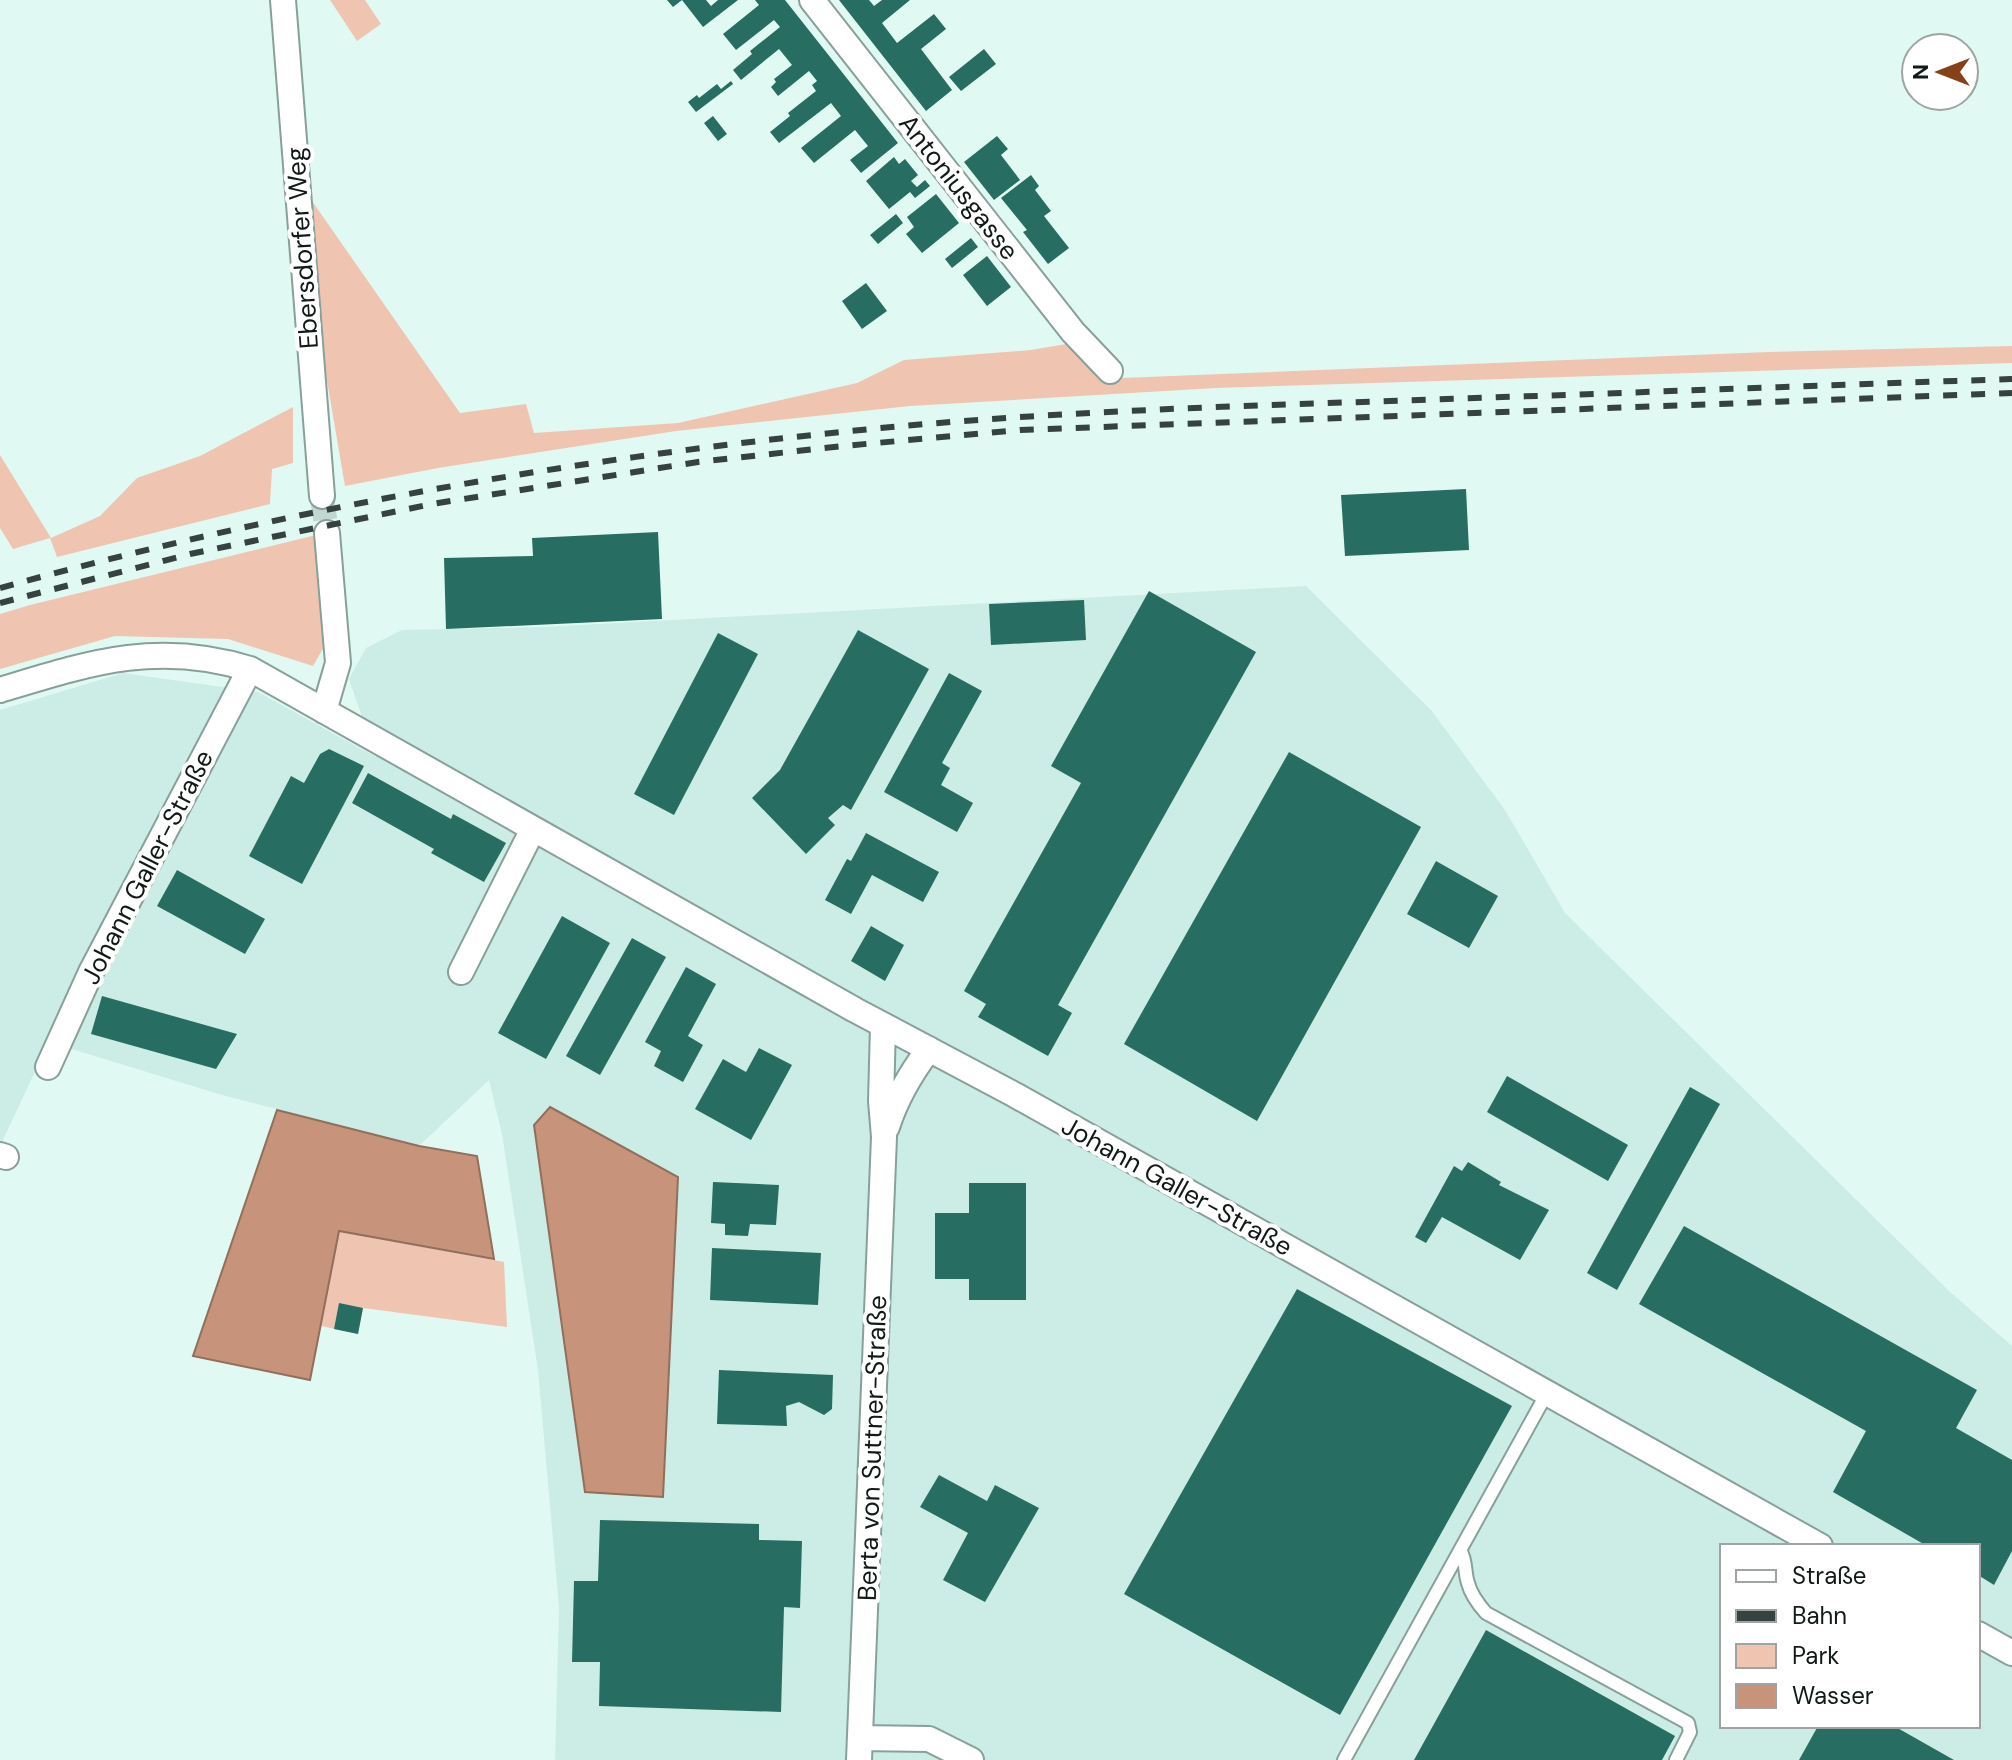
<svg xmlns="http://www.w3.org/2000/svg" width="2012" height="1760" font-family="'DM Sans',sans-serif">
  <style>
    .built { fill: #cbede5; fill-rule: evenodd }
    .green { fill: #efc5b1 }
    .water { fill: #c7937a; stroke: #906f5d; stroke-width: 2 }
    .building { fill: #286d61 }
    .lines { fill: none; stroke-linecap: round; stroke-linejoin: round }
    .minor-tunnel { stroke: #c1d8d2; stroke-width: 24; stroke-dasharray: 24 12; stroke-linecap: butt }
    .service-casing { stroke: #89a09a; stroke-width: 16 }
    .minor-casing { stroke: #89a09a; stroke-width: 28 }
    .service { stroke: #fff; stroke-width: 12 }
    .minor { stroke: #fff; stroke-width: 24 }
    .rail { stroke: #36423f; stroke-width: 6; stroke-dasharray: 14 14; stroke-linecap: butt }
    .labels { text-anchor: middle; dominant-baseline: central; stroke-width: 8; stroke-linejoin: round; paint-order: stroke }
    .street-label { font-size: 26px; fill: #111a18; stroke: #fff }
  </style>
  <rect width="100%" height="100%" fill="#e0f9f3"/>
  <path class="built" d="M1306,586l125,124 74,100 60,103 384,378 63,55v414h-1457l4,-153 -21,-237 -36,-236 -13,-54 -70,66 -197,-51 -173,-53 -49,104v-436l123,-37 135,19 118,65 -27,-78 17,-31 36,-18 140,-3zM1722,1546h256v180h-256z"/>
  <path class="green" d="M330,0h35l16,24 -24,17z
    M305,191l155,222 66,-9 8,29 144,-10 179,-40 47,-23 127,-10 41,-7 32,39 16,-1 2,-3 647,-26 243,-6v17l-796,25 -306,18 -234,25 -238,37 -93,18 -27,-158z
    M293,407v56l-21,6 -2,35 -213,53 -7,-19 -37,11 -13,-21v-73l51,83 49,-22 37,-38 63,-22z
    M320,534l4,113 -11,19 -85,-27 -113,-3 -115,33v-55l30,-9z
    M338,1231l166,31 3,65 -144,-19 -5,26 -37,-8z"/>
  <path class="water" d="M550,1107l128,70 -15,320 -78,-5 -51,-367z
    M277,1110l142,36 58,10 17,103 -155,-28 -29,149 -117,-24z"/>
  <path class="building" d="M667,0h39l5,6 7,-6h20l-35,27 -21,-27 -9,7z
    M755,0h30l113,143 -37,30 -11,-13 18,-14 -13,-16 -41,33 -13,-15 40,-32 -10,-13 -52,40 -9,-11 20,-16 -2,-3 28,-22 -4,-6 5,-4 -8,-10 -31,25 -7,-9 5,-5 -2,-3 18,-14 -13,-16 -38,31 -8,-10 19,-16 -2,-3 30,-24 -6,-7 -38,30 -13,-16 36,-29z
    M839,0h30l5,6 8,-6h28l-28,23 15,20 37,-29 12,15 -25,20 31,41 -26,21z
    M984,49l12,15 -35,27 -12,-14z
    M731,81l2,3 -37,28 -8,-10 9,-7 2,3 18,-14 4,5z
    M713,116l14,18 -9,7 -14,-18z
    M997,136l11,13 -7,6 19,25 -26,20 -30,-38z
    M894,157l5,7 6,-5 13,16 -7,6 6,6 8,-7 5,6 -15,12 -5,-6 -21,17 -23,-28z
    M1031,175l8,11 -4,4 16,21 -7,5 25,32 -21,16 -25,-32 4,-2 -26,-32z
    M936,194l23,29 -37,30 -16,-19 8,-7 -7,-10z
    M896,214l7,9 -25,21 -8,-9z
    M971,238l7,9 -26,21 -7,-9z
    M987,256l24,31 -24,19 -24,-31z
    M866,283l21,28 -25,18 -20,-28z
    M1466,489l3,61 -124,6 -4,-61z
    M658,532l4,87 -216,10 -2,-71 89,-2 -1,-18z
    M1149,591l107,61 -198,353 14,8 -24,43 -70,-39 8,-13 -22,-13 117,-208 -30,-17z
    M1084,600l2,40 -95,5 -2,-41z
    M858,630l71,39 -78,141 -8,-5 -15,13 7,7 -29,29 -54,-56 28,-28z
    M718,633l40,21 -84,161 -40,-21z
    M949,673l33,18 -40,72 8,5 -9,17 32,18 -16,29 -73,-40z
    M329,749l35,17 -62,118 -53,-28 42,-80 13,7 16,-29z
    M1289,752l132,75 -164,294 -133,-77z
    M368,773l83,46 2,-5 53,29 -22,39 -53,-29 3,-4 -82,-46z
    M866,833l73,39 -16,30 -51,-27 -21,39 -26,-14 22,-41 4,2z
    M1436,861l62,35 -29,52 -62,-34z
    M177,870l88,49 -20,35 -88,-48z
    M562,916l48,27 -64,116 -48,-26z
    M871,926l33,19 -19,36 -34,-20z
    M632,938l34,19 -66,118 -34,-19z
    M686,967l30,17 -28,52 15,9 -20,37 -29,-16 7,-15 -16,-9z
    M102,996l135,38 -21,35 -125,-35z
    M759,1048l33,17 -41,75 -56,-31 28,-50 23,13z
    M1507,1076l121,69 -20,36 -121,-69z
    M1690,1087l30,17 -103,186 -30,-17z
    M1468,1162l33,20 -2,3 50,25 -29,50 -78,-43 -16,26 -11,-6 39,-71 8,5z
    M713,1182l66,3 -3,40 -26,-1 -2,12 -23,-1v-11l-14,-1z
    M969,1183h57v117h-57v-21h-34v-66h34z
    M1684,1226l293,164 -21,38 56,32v91l-18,34 -16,-10v-29h-51l-94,-54 33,-61 -227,-127z
    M712,1248l109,5 -3,52 -108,-5z
    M1297,1289l215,117 -172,309 -216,-121z
    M339,1303l24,5 -5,26 -24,-5z
    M719,1370l114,5 -1,34 -8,6 -25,-13 -13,4 1,20 -70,-2z
    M939,1475l48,26 8,-16 44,23 -54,94 -42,-22 25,-47 -48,-26z
    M600,1520l159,4v16l43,1 -2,67 -16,-1 -3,105 -182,-6 1,-44h-28l2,-81h24z
    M1486,1630l189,106 -13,24h-248z
    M1818,1726h76l60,34h-155z"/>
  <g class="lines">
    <path class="minor-tunnel" d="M322,496l5,37"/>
    <g class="service-casing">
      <path id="service" d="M1460,1550c7,11 4,22 8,33 3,12 10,21 18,30l202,110 2,9 -14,28
        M1344,1760l203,-367"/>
    </g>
    <g class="minor-casing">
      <path id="minor" d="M283,0l39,496
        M812,0l261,332 37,39
        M0,690c89,-27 157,-50 250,-21l605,341 160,85 805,451
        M324,711l14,-48 -11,-130
        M461,972l72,-143
        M48,1067l43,-95 159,-303
        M887,1127c9,-29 24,-54 42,-78
        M0,1155l6,2
        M1978,1634l34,19
        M860,1738l69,1 42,21
        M859,1760l25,-623 -3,-36 2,-76"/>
    </g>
    <use href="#service" class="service"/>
    <use href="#minor" class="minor"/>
    <path class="rail" d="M0,588c275,-76 557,-127 841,-156 182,-19 366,-25 549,-31 208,-7 415,-15 622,-22
      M0,603l190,-49 242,-50 266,-42 145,-16 177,-16 992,-37"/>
  </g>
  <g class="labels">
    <g class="street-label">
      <text transform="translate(959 187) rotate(52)">Antoniusgasse</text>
      <text transform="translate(302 248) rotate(-94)">Ebersdorfer Weg</text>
      <text transform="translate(147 867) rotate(-63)">Johann Galler-Straße</text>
      <text transform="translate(1177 1186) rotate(29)">Johann Galler-Straße</text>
      <text transform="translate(872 1448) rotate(-88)">Berta von Suttner-Straße</text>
    </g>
  </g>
  <rect x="1720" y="1544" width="260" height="184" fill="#ffffff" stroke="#a0a3a3" stroke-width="2"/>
  <rect x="1736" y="1570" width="40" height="12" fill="#ffffff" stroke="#a0a3a3" stroke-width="2"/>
  <text x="1792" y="1584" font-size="24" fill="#111a18">Straße</text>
  <rect x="1736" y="1610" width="40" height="12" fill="#36423f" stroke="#a0a3a3" stroke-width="2"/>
  <text x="1792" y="1624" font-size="24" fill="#111a18">Bahn</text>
  <rect x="1736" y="1644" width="40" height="24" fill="#efc5b1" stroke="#a0a3a3" stroke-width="2"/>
  <text x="1792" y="1664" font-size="24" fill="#111a18">Park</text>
  <rect x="1736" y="1684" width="40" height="24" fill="#c7937a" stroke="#a0a3a3" stroke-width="2"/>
  <text x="1792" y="1704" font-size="24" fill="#111a18">Wasser</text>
  <g transform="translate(1940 72) rotate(270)"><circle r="38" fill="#ffffff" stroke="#a0a3a3" stroke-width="2"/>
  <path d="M0-6L14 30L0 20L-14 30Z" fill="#864119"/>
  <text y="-12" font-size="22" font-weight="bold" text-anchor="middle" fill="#111a18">N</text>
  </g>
</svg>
